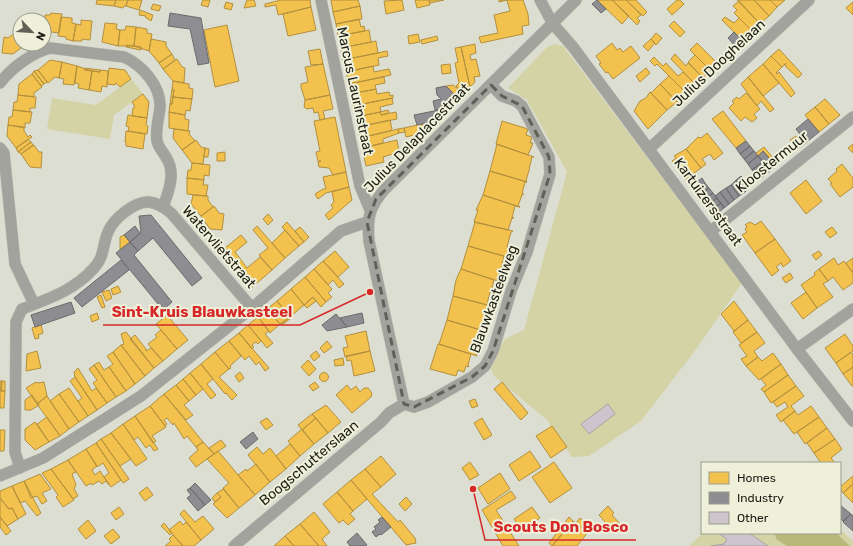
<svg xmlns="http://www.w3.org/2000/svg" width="853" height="546" font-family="Rubik,sans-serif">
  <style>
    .green { fill: #d3d3a6 }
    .water { fill: #b9b87a }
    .homes { fill: #f2c14e; stroke: #b2903d }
    .industry { fill: #8d8d92; stroke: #6b6b6c }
    .building { fill: #ccc5ce; stroke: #a5a4a2 }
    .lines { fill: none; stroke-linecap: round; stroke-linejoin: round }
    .street-casing { stroke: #b9bab1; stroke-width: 12 }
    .street { stroke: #a3a39e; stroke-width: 11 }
    .marked { fill: none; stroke: #606056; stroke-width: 3; stroke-dasharray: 8 5; stroke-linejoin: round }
    .labels { text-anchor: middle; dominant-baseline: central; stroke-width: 4; stroke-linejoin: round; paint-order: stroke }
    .street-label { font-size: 14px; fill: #1c1c14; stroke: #eff0da }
    .leader { fill: none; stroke: #d62828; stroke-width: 1.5 }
    .callout-dot { fill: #d62828; stroke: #eff0da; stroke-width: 1.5 }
    .callout-label { font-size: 15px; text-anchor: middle; font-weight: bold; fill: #d62828; stroke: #eff0da; stroke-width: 4; stroke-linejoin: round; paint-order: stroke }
  </style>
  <rect width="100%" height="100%" fill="#ddded2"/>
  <path class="green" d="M554,44l9,2 179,237 -48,69 -53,69 -52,35 -17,1 -25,-37 -52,-43 -5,-10 15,-28 19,-9 43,-158 -40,-72 -19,-12 38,-40z
    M131,79l12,15 -29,21 -4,24 -63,-10 5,-31 44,7z
    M840,529l13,12v5h-164l14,-13h137z"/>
  <path class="water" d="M775,533h61l14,13h-63l-11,-7z"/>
  <path class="homes" d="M97,0h19l-2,6 -18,-2z
    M116,0h12l-2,6h-2l-1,2 -9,-2z
    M128,0h14l-3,10 -13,-4z
    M203,0h7l-2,7 -7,-2z
    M247,0h7l2,6 -12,2z
    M281,0h29l1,7 -33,8 -2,-10 -11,2v-3z
    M331,0h27l2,6 -27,6z
    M402,0l2,10 -18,4 -2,-13z
    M415,0h14l1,5 -13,3z
    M429,0h15l-14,3z
    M499,0h24l5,14 1,11 -7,1 1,8 -42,9 -2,-6 19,-4 -4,-18 16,-4 -3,-11 -8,2z
    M597,0h15l17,16 -7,8z
    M612,0h14l15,15 -4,3 3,3 -3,4z
    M626,0h10l11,12 -4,4z
    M677,0h3l4,4 -12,11 -5,-6z
    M737,0h17l15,16 -9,8z
    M754,0h16l7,7 -8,9z
    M770,0h15l-8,7z
    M739,1l21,23 -8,7 -18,-18 3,-3 -4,-4z
    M226,2l7,2 -2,6 -7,-2z
    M853,2v13l-7,-7z
    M153,4l8,2 -2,5 -8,-2z
    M360,6l2,13 -26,5 -3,-12z
    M311,7l5,23 -28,6 -5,-22z
    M140,10l13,5 -2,6 -6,-4 1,-1 -7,-1z
    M51,13l11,1 -3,19 -15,-2 1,-16h5z
    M61,17l11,1v5l4,1 -3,17 -7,-2v-2l-8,-1z
    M725,17l9,6 5,-5 13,13 -10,9 -20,-20z
    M359,19l2,8 3,-1 1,5 -27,5 -2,-12z
    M81,20l11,1 -2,19 -8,-1v2h-9l3,-17 5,1z
    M674,21l11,11 -5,5 -11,-11z
    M105,23l12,1 -1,5 4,1 -2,16 -16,-4z
    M227,25l12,56 -24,6 -11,-57z
    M126,26l10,1 -2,19h-16l2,-16h5z
    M136,27l11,2v4l5,1 -3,17 -15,-5z
    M19,30l1,2v6l-4,-6z
    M369,30l2,12 -30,6 -3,-12z
    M16,32l4,6v6l5,1 -12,9 -11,-1 2,-16 4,1z
    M656,33l6,5 -6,7 -5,-6z
    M418,34l2,8 -11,2 -1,-8z
    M437,36l1,4 -16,4 -1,-4z
    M151,39l15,3v4l6,8 -13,9 -10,-12z
    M651,39l4,4 -7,8 -5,-5z
    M376,41l2,12 -35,7 -2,-12z
    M612,43l5,7 3,-2 3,4 8,-6 9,12 -27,21 -5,-7 -2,1 -7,-9 2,-1 -5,-7z
    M697,43l21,21 -8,6 -20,-20z
    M475,44l1,9 -6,2 1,5 5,-1 4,17 -6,1 1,5 -5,5 -9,-40z
    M126,45l15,2v3l-15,-3z
    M461,47l9,40 -7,6 -7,-7 3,-3 -4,-20 3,-1 -3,-14z
    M320,49l3,15 -12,1 -3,-14z
    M779,49l23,25 -4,4 -13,-12 1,-3 -4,4 -11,-11z
    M387,51l1,5 -10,2 1,7 -33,7 -3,-12z
    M172,54l3,6 -12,9 -4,-6z
    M675,54l11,12 2,-3 15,15 -8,6 -24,-25z
    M695,55l15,15 -7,8 -15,-16z
    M771,56l11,11 -6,6 1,1 2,-2 16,21 -4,4 -28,-33z
    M654,57l9,9 3,-3 12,13 5,-4 12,12 -9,9 -29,-29 -2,2 -5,-5z
    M177,59l5,8 3,1 -1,15 -11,-2 -10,-12z
    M50,60l12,2 -3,16 -4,-1 -7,6 -10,-13z
    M62,62l15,4 -3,19 -11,-1 1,-5 -5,-1z
    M323,64l7,31 -25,5 -4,-13v-3l7,-2 -3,-15z
    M450,64l1,9 -9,1 -1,-9z
    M763,64l16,19 -16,13 -15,-19z
    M77,66l15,5 -3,19 -11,-2 1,-4 -4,-1z
    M373,66l1,6 15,-3 2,6 -42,9 -3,-12z
    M85,68l15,2v2l-16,-2z
    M109,68l16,2 6,9 -11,8 -4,-4 -1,2 -8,-1z
    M646,68l4,5 -10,9 -4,-6z
    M38,70l9,12 -3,2 -10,-13z
    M100,70l8,1 -1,16 -5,-1 -1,6 -12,-2 3,-19 8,1z
    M34,71l10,13 -3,2 -9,-12z
    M32,74l10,13 -8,6v4l-16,-2 1,-11z
    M669,76l17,17 -9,9 -17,-18z
    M384,77l1,6 -10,2 1,4 -25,5 -2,-10z
    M748,77l26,32 -4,3 -9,-11 -4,5 -16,-22z
    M173,81l16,3v4l4,1 -1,10 -19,-2 1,-7 -2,-1z
    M660,84l17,18 -10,8 -16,-17z
    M453,85l10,8 -5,5 -12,-12z
    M172,89l2,1 -2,14h-2z
    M376,89l1,5 12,-2 1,4 3,-1v3l-40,8 -2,-12z
    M650,92l17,18 -19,19 -14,-18 6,-10 6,-3z
    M746,93l14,16 -6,5 3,4 -5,4 -7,-5 -4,4 -12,-13 5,-5 -2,-2 5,-4 2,2z
    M143,94l6,8 -2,16 -15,-2 1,-8 2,-1 -3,-5z
    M18,95l18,2 -1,11h-5v4l-17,-2 1,-8h3z
    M330,95l3,14 -10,2 2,8 -5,1 -2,-8 -4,1 -1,-5 -6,1 -3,-2 1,-7z
    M173,97l19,2 -2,12 -4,-1 -1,5 -16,-3 1,-8h2z
    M392,98l1,6 -13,3 1,5 -25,5 -3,-11z
    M825,99l15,16 -11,9 -14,-17z
    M815,107l14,17 -10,8 -14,-17z
    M13,110l19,2 -2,11h-5v5l-17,-3 1,-8h3z
    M388,110l1,3 -8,2 -1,-3z
    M723,111l23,30 -10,7 -24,-29z
    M169,112l16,3v4l4,1 -1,11 -19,-3z
    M380,112l1,3 15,-3 1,7 -39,8 -2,-10z
    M128,115l19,3 -1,7 2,1 -1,8 -19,-3 1,-4 -3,-1z
    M335,117l11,55 -13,3 -4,-7 -10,-1 -1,-5 3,-1h-3l-2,-9 4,-1 -6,-30z
    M390,120l2,9 -2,2 -30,7 -2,-11z
    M502,121l26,8 -2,6 6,2 -2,6h3l-5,12 -32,-11z
    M431,122v3l-4,1 -4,7 -17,4 -2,-9z
    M8,125l16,2v4l4,6 2,-2 2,2 -16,11 -9,-12z
    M404,128l1,4 -6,1 -1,-4z
    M174,129l16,2 -1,3 6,7 -13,9 -9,-12z
    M398,129l1,4 -16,6v4l-21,5 -2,-10z
    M126,131l19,3 -2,15 -17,-3v-4h-1z
    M707,133l16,20 -9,7 -4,-6 -8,5 4,5 -5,4 -15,-19 12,-12 3,1z
    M796,136l7,9 -9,6 -3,-4 3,-2 -4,-5z
    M28,139l3,3 -13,10 -2,-4z
    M196,140l5,7 4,1 -2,16 -11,-1 -10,-13z
    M397,140l2,12 -16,5 1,5 -18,4 -4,-18z
    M31,142l2,3 -12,9 -3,-2z
    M497,144l37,13h-2l-3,12 1,1h-1l-3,11 1,1 -37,-11z
    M853,144v9l-5,-5z
    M34,145l5,7h3l-1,16 -11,-1 -9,-13z
    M764,147l14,17 -2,2 -13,-15 -5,5 -2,-3z
    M205,148l4,1 -1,8h-4z
    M686,149l15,19 -15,11 -14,-18 4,-3 -2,-2z
    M225,152v9h-8v-8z
    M192,163l18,2 -1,11 -5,-1v5l-17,-2 1,-8h3z
    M842,164l11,14v9l-13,10 -10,-13 2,-1 -4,-4 9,-8 -1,-2z
    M490,171l37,11h-2l-3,12h2l-2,1 -4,11 2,1 -37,-12z
    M346,172l3,15 -23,6 -8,6 -3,-5 8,-5h3l-3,-12z
    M187,178l17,2 -1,5h5l-2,11 -19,-2z
    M806,180l16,21 -16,13 -16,-21z
    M349,187l3,13 -23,20 -4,-5 8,-7 -2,-3 3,-3 -2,-10z
    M193,195l15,1v4l5,7 -12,9 -10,-12z
    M483,195l37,12 -5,-1 -3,12h2h-2l-4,12 -34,-8 4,-12h-2z
    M214,206l5,7 5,1 -2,16 -12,-1 -9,-13z
    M268,214l5,6 -5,5 -5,-6z
    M761,221l14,18 -20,14 -13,-18 5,-3 -2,-3 2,-2 -2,-2 5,-3 5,3z
    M287,222l17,20 -5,4 -17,-19z
    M475,222l38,9 -2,1 -4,15 6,1 -3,10 -42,-12z
    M257,226l28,32 -13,12 -13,-15 9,-7 -15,-18z
    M300,227l9,10 -5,5 -9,-11z
    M832,227l5,6 -7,5 -5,-6z
    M285,230l14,16 -14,12 -13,-15z
    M124,235l6,7 -10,8v-13z
    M241,235l6,7 -12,10 12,16 13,-11 12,13 -22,19 -10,-14 3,-2 -18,-25z
    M775,239l16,22 -8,6 -2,-4 -5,4 3,3 -7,6 -17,-23z
    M468,246l36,10 -3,12h1l-2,1 -3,11 1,1 -37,-12z
    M335,251l14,16 -11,10 -15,-16z
    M819,251l3,4 -6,5 -4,-5z
    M834,258l4,7 6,-4 9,12v10l-10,7 -10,-13 -5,4 -9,-12z
    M853,258v15l-7,-10z
    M323,261l21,23 -5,4 -6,-8 -5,5 -14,-16z
    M314,269l18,20 -4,4 4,4 -6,5 -21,-25z
    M461,269l33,11 -3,12 1,1 -2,-1 -3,12 4,2 -38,-10 3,-16z
    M819,269l9,12 -5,3 10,13 -16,11 -16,-23 14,-10 -1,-2z
    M790,273l3,5 -7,5 -4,-5z
    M305,277l21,25 -5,5 -8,-10 -9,8 -13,-16z
    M118,286l3,6 -8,3 -2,-6z
    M291,289l13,16 -14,12 -13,-16z
    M109,290l3,8 -6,3 -4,-9z
    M806,292l11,16 -14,11 -12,-16z
    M101,295l4,12 -3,1 -5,-11z
    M453,296l38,10h-2l-3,11 2,2 -2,-1 -3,12 1,1 -37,-11z
    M313,297l3,4 -9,7 -3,-3z
    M277,301l13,16 -10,7 -13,-15z
    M734,301l14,19 -14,11 -13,-17z
    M267,309l13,15 -10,9 -12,-16z
    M97,313l2,6 -7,3 -2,-6z
    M167,315l21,25 -11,9 -21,-25z
    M258,317l11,14 -4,3 8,9 -6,5 -19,-23z
    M290,317l1,1 -9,7 -1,-1z
    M447,320l37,11h-2l-3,11 1,1h-1l-3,11 1,2 -38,-12z
    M748,320l9,12 -16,11 -8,-11z
    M41,325l2,8 -5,2 1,3 -4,1 -3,-11z
    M248,325l13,16 -3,3 -2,-2 -4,3 2,2 -2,2 -13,-16z
    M161,330l16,19 -14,12 -15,-17 9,-7 -2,-2z
    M366,331l4,20 -25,6 -2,-9 5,-1 -3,-11z
    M126,332l28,36 -9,8 -24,-31 3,-1 -3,-10z
    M757,332l8,11 -11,8 4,6 -12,9 -5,-7 6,-3 -8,-11z
    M239,333l30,35 -4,3 -6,-9 -3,3 -7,-9 -4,4 -16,-19z
    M845,334l8,12v5l-17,12 -11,-15z
    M135,335l11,14v2l5,-3 12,13 -9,7 -24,-29z
    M229,341l12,15 -11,10 1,2 -2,1 -14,-17z
    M327,341l5,6 -8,6 -4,-5z
    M438,344l33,10 -3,11 1,2 -3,-1 -2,6 -6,-2 -2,6 -26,-7z
    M121,345l24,31 -10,8 -22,-32z
    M37,351l4,17 -15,3 1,-17z
    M316,351l4,5 -6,5 -4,-5z
    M370,351l5,20 -21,5 -3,-16 -4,1 -1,-5z
    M113,352l22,32 -9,7 -17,-24 4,-3 -6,-8z
    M215,352l14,17 -10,8 18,18 -5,5 -6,-7 -1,1 -24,-30z
    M851,352l2,3v12l-10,7 -7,-11z
    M773,353l8,11 -22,16 -13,-14 12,-9 4,4z
    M343,358l1,7 -9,1 -1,-6z
    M308,360l8,9 -7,7 -8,-9z
    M99,362l5,8 5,-3 17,24 -10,6 -22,-32z
    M201,364l12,15 -6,5 9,11 -5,4 -21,-26z
    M781,364l7,11 -24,17 -3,-3 5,-4 -5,-6z
    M94,365l22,32 -9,6 -14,-20 4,-3 -8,-11z
    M853,367v19h-1l-9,-12z
    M78,368l14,23 4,-3 11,15 -10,7 -22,-33 -1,-5z
    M240,372l4,6 -5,4 -4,-6z
    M319.5 377a4.5 4.5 0 1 1 9 0a4.5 4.5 0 1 1-9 0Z
    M190,373l13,16 -7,6 -13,-16z
    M788,375l8,11 -25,17 -7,-11z
    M75,377l22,33 -9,6 -10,-15 4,-3 -12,-17z
    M183,379l13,16 -7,6 -13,-16z
    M0,381h2l-1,10h4l-1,17h-4z
    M2,381h3v10h-4z
    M36,382l1,1 7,-1 3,14 -10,8 -11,-16z
    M315,382l4,5 -6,4 -4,-5z
    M502,382l26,31 -7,7 -27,-31z
    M176,385l13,16 -5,4 9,10 -7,5 -22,-26z
    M347,385l4,5 5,-4 4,6 4,-4h4l4,5 -1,4 -19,16 -16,-18z
    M796,386l8,10 -13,10 4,5 -14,11 -5,-7 12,-8 -3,-5 -8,5 -4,-5z
    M69,388l19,28 -9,6 -20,-28z
    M59,394l20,28 -10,7 -19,-28z
    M164,394l39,48 -7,5 -9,-11 -3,3 -10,-16 -1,2 -6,-7 -3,2 3,4 -2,2 -15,-20z
    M32,395l7,10 -8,5h-6v-10z
    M47,396l22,33 -9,7 -23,-32z
    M475,399l3,7 -6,2 -3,-7z
    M326,405l15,17 -13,11 -16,-19z
    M150,406l16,21 -14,9 4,5 -3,2 -18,-27z
    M811,406l8,11 -25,17 -11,-14 12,-9 3,4z
    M312,414l4,4 -14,12 -4,-5z
    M135,416l23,33 -4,2 -4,-6 -4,3 -8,-11 -4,3 -11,-16z
    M47,417l13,19 -11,6 -12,-18z
    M819,417l8,11 -22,16 -8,-12z
    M267,418l6,7 -7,5 -6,-8z
    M316,418l12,15 -14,11 -12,-14z
    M482,418l10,17 -8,5 -10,-17z
    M35,422l14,20 -14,8 -10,-10v-11z
    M123,424l24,35 -11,7 -25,-33z
    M552,426l15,21 -16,11 -15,-22z
    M827,428l8,11 -21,14 -7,-10z
    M302,429l12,15 -14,12 -12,-15z
    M0,430h5l-1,21h-4z
    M111,433l20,26 -11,7 -19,-27z
    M101,439l28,40 -6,4 -27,-40z
    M835,439l7,10 -11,9 4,5h-14l-7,-10z
    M221,440l5,6 -12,8 -5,-6z
    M203,442l11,12 -18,13 -7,-9 9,-8 -2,-3z
    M96,443l25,37 -10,7 -7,-10 5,-4 -6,-10 -6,4 -11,-18z
    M290,444l10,12 -14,13 -10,-13z
    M257,447l6,7 7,-6 16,21 -16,13 -22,-27z
    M86,449l11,17 -5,4 3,5 5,-4 9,14 -3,-4 -4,3 -3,-3 -7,4 -1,-2 -5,3 -18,-26z
    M218,451l37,44 -16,13 -16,-20 6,-5 -22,-24z
    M530,451l11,16 -22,14 -10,-16z
    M381,456l15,18 -15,13 -16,-18z
    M68,460l8,12 -4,2 4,11 -2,4 4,7 -5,3 -22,-30z
    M470,462l9,13 -9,5 -8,-12z
    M554,462l18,26 -22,15 -18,-26z
    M256,464l14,18 -15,13 -17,-20 8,-6 1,2z
    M51,469l23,31 -11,7 -7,-10 2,-2 -16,-22z
    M365,469l16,18 -9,7 26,28 2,-2 15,18 1,5 -10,2 -55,-65z
    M500,473l10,16 -22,15 -10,-16z
    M40,474l11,15 -9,4 5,8 -5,3 -5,-8 -6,2 -7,-17z
    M853,476v8l-10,9 -3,-6z
    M351,480l16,19 -14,12 -16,-19z
    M24,481l17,32 -4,3 -12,-15 -5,2 -8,-17z
    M853,484v19l-10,-10z
    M12,486l14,28 -8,5 -6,-11 -3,1 -9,-11v-7z
    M147,487l6,8 -8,6 -6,-8z
    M223,489l16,19 -12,10 -14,-14 8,-7 -4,-4z
    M511,491l5,7 -20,12 23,36h-16l-21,-36z
    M337,492l16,19 -3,3 5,5 -7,6 -5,-5 -4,3 -16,-19z
    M217,493l4,4 -6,5 -3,-4z
    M406,497l6,7 -7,7 -6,-7z
    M0,498l9,11 3,-1 6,11 -11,7 -7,-9z
    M608,506l6,7 -2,2 9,10 -8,6 -14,-16z
    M119,507l5,7 -8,6 -5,-7z
    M532,507l8,11 -18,12 -8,-11z
    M184,510l11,12 8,-6 11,13 -13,11 -21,-26z
    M314,512l16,20 -8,7 5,7h-8l-19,-22z
    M0,517l11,14 -5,4 -6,-8z
    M569,517l4,4 -21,25 -3,-3z
    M580,518l7,6 -4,5 -7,-6z
    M88,520l8,11 -10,8 -8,-10z
    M180,521l3,4 3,-3 15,18 -7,6h-11l-14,-16z
    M573,521l15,11 -11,14h-25z
    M164,523l8,10 -2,2 -9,-9z
    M300,524l19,22h-25l-9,-10z
    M113,529l7,8 -9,7 -7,-8z
    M173,535l10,11h-18l6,-5 -2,-2z
    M285,536l9,10h-20z"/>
  <path class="industry" d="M597,0l9,9 -5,4 -9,-9z
    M170,13l31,5 8,45 -11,2 -8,-36 -22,-3z
    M734,32l8,8 -6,7 -8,-9z
    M446,86l12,12 -9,10 -14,2 -2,-9 8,-2 -4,-4 -1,-7z
    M449,108l-14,14 -18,3 -3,-10z
    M808,119l11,13 -16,13 -4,-5 3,-3 -6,-8z
    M746,141l4,5 -10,8 -4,-6z
    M750,146l4,5 -10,8 -4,-5z
    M754,151l4,5 -10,8 -4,-5z
    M763,151l13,15 -6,5 -12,-15z
    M758,156l5,6 -11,8 -4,-6z
    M763,162l7,9 -5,4 -8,-9z
    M757,166l8,9 -5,4 -8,-9z
    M741,176l9,11 -5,5 -9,-12z
    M702,178l3,5 -10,8 -4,-5z
    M736,180l9,12 -6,4 -8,-11z
    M705,183l4,5 -10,8 -4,-5z
    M731,185l8,11 -5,4 -8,-12z
    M709,188l4,5 -10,8 -4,-5z
    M726,188l8,12 -5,4 -9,-12z
    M720,192l9,12 -5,4 -9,-12z
    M713,193l4,5 -11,8 -3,-5z
    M717,198l4,5 -11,8 -4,-5z
    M721,203l3,5 -10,8 -4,-5z
    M151,215l51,63 -10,8 -39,-48 -15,13 -8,-9 11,-9 -2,-17z
    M135,226l5,7 -10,9 -6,-7z
    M130,242l8,9 -4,4 38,47 -9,8 -47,-57z
    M121,260l8,10 -47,37 -8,-9z
    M71,302l4,11 -40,14 -4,-12z
    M362,313l2,10 -17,4 -7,-9z
    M336,314l11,13 -20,4 -5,-6z
    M253,432l5,7 -12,10 -6,-7z
    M195,483l16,17 -6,5 -15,-17z
    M190,488l15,17 -7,6 -11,-13 4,-3 -4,-5z
    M840,505l11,9 -8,7 -3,-3z
    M851,514l2,2v15l-10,-9z
    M382,517l9,10 -10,8 -1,-1 -4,3 -4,-5 4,-3 -2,-2 6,-5 -2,-2z
    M357,533l10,12 -2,1h-15l-3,-4z"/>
  <path class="building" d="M608,404l7,10 -26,20 -8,-10z
    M718,533h31l19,13h-57l13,-2 3,-5z"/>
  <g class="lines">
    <g class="street-casing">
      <path id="street" d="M321,0l39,186 10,24
        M540,0l13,24 20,23 224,302 56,72
        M0,83c11,-15 32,-30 50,-35l74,9c18,8 37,29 36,50 -1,11 -5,23 -3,34 1,6 7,12 10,18 9,15 1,34 -4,48
        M0,148l4,5 11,111 19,40
        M649,149l160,-149
        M711,231l142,-114
        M797,349l56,-40
        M404,404l-35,-163c-2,-23 0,-33 15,-51l192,-190
        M404,404l10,3 14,-5 44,-25 13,-11 8,-15 18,-60 16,-39 23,-78 -1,-17 -27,-51 -6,-5 -14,-5 -11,-11
        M20,468l-5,-16 1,-130 6,-13c26,-10 53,-19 72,-41 11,-12 8,-22 14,-36 5,-13 27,-31 41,-30 8,1 16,6 22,11l81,95
        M0,476l43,-18 98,-62 111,-88 89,-77 26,-9
        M234,546l147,-124 8,-9 15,-9"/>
    </g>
    <use href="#street" class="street"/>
  </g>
  <path class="marked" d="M491,85l11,11 20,10 27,51 1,17 -57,177 -8,15 -13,11 -58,30 -10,-3 -37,-182 9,-23z"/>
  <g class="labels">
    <g class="street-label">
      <text transform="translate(719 63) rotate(-43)">Julius Dooghelaan</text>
      <text transform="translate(355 91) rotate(78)">Marcus Laurinstraat</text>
      <text transform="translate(417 138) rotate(-46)">Julius Delaplacestraat</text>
      <text transform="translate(772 162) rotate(-39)">Kloostermuur</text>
      <text transform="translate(708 202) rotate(54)">Kartuizersstraat</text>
      <text transform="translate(219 247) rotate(49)">Watervlietstraat</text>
      <text transform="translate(494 299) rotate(-70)">Blauwkasteelweg</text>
      <text transform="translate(309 463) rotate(-40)">Boogschutterslaan</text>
    </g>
  </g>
  <path class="leader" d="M370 292L300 325H103M473 489L485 540H636"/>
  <g class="callout-dot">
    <circle cx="370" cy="292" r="4"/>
    <circle cx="473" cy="489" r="4"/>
  </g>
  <g class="callout-label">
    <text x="202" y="317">Sint-Kruis Blauwkasteel</text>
    <text x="561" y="532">Scouts Don Bosco</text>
  </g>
  <rect x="701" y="462" width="140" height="72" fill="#eff0da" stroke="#9b9b8b"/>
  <rect x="709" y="472" width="20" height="12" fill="#f2c14e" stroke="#9b9b8b"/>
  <text x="737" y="482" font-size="12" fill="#1c1c14">Homes</text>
  <rect x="709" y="492" width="20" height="12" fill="#8d8d92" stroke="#9b9b8b"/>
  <text x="737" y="502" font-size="12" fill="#1c1c14">Industry</text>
  <rect x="709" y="512" width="20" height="12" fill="#ccc5ce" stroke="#9b9b8b"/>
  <text x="737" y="522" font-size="12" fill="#1c1c14">Other</text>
  <g transform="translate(32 32) rotate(115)"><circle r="19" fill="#eff0da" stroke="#9b9b8b"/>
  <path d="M0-3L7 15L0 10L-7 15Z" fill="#606056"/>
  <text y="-6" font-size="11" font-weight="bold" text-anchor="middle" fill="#1c1c14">N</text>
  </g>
</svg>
